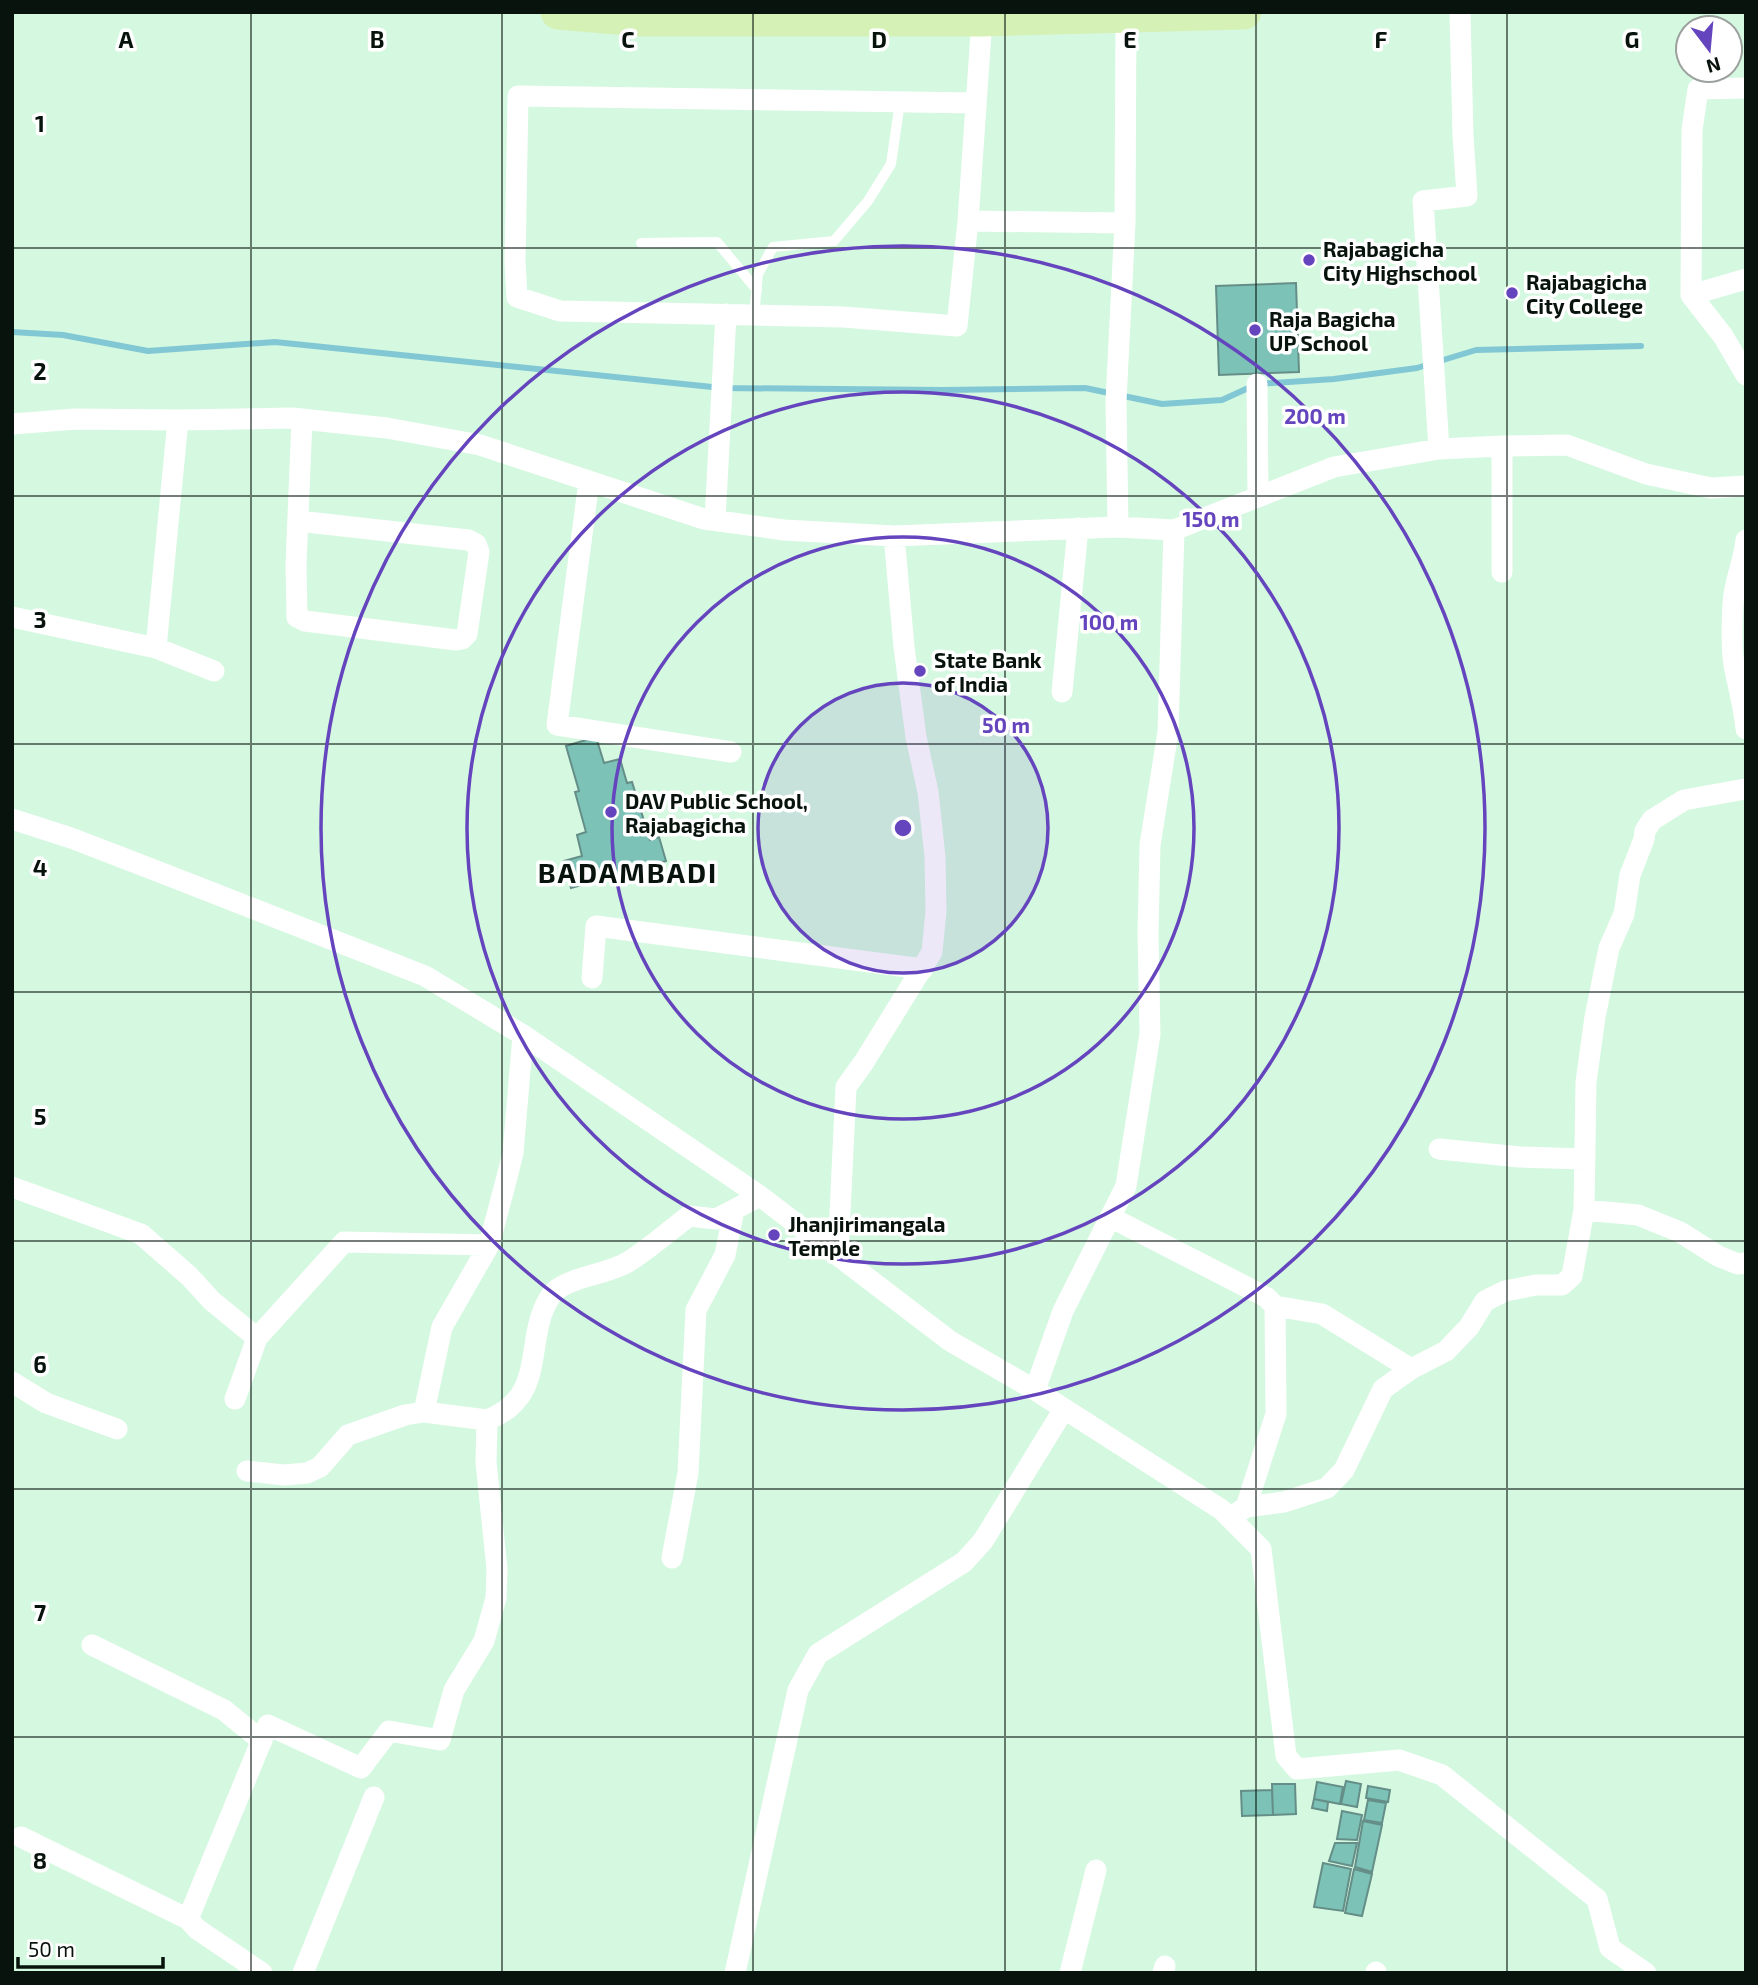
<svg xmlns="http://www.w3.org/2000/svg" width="1758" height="1985" font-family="'Exo 2',sans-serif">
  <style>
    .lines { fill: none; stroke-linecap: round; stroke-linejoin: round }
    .stream { stroke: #82c8d4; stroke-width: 6 }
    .building { fill: #7dc2b6; stroke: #648e87; stroke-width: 2 }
    .service { stroke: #fff; stroke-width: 10 }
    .minor { stroke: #fff; stroke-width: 21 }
    .primary { stroke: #d6f1b6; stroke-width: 35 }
    .grid { fill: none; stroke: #07130c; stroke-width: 2; stroke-opacity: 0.55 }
    .ring { fill: none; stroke: #6545bd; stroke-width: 3.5 }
    .poi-dot { fill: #6545bd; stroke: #fff; stroke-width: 2.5 }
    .labels { text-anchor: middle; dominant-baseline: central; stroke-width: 7; stroke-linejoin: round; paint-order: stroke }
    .poi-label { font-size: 21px; font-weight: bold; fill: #07130c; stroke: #fff; text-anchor: start }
    .district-label { font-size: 28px; font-weight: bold; letter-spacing: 2px; fill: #07130c; stroke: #fff }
    .grid-label { font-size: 23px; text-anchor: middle; font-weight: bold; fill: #07130c; stroke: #fff; stroke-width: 7; stroke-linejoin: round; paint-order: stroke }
    .centre { fill: #6545bd; stroke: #fff; stroke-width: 3.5 }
    .ring-label { font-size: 21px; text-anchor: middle; font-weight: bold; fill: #6545bd; stroke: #fff; stroke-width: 7; stroke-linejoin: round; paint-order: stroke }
  </style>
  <rect width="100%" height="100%" fill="#d5f8e0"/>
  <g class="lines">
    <path class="stream" d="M12,332l51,3 85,16 127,-9 447,46 221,2 142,-2 77,16 60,-4 35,-16 77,-5 83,-11 59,-18 165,-4"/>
  </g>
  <path class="building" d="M1296,283l3,89 -80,3 -3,-89z
    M596,737l8,26 16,-4 7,24 5,-1 18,58 9,-3 7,24 -95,27 -7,-27 18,-5 -5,-21 9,-3 -11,-40 4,-1 -13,-45z
    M1346,1781l15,3 -4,23 -16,-3z
    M1317,1782l26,5 -3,17 -26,-5z
    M1272,1784h23l1,30 -23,1z
    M1368,1786l22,4 -2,12 -22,-4z
    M1272,1790l1,25 -31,1 -1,-25z
    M1314,1799l14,3 -1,9 -15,-3z
    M1368,1800l18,3 -4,20 -18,-3z
    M1342,1811l20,4 -5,25 -20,-1z
    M1363,1821l19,4 -10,47 -17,-5z
    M1335,1843h22l-5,23 -23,-5z
    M1323,1863l28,6 -8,42 -29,-4z
    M1354,1869l18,5 -10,42 -17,-3z"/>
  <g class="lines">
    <path class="service" d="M641,243l76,-1 40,48
      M754,316l4,-42 15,-27 61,-6 34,-40 23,-37 9,-62"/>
    <path class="minor" d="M1746,88l-48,1 -6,41 -1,165 32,41 23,39
      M976,103l-458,-7 -3,166 2,35 43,14 283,6 114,9 11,-105 14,-202
      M968,221l157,2
      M1691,295l55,-16
      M1257,384l1,113
      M12,424l64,-5 102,1 114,-2 95,10 93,17 224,74 80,11 110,6 224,-9 56,3 160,-63 105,-18 63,-3 65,-1 79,29 65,14 35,-2
      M1439,449l-16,-248 44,-5 -4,-60 -3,-124
      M589,481l-32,244 174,27
      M715,520l11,-206
      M298,521l170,19 8,4 3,8 -12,82 -5,5 -6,1 -151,-19 -8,-4 -1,-52 6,-146
      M1118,527l-2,-126 9,-178 1,-209
      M1746,540c-2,22 -12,41 -13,64 -1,19 -2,42 1,61 4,21 10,42 12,64
      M1502,572v-126
      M12,617l144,31 58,23
      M156,648l22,-228
      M1062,692l16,-164
      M12,819l59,19 91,35 263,103 98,59 237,161 190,145 85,49 187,120 39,39 25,207 11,13 102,-9 43,15 155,124 13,49 36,25
      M592,978l4,-52 327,43
      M1439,1149l81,8 65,2
      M12,1187l129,47 48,42 23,25 45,37 -22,61
      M1584,1210l2,-128 9,-65 14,-69 15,-34 6,-39 14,-36 1,-8 7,-11 32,-20 61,-11
      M1110,1217l156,80 9,9 47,8 89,55
      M838,1255l8,-168 18,-25 68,-110 4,-41 -1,-54 -7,-65 -12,-55 -12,-90 -10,-111
      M257,1338l87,-96 145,3
      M12,1382l34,21 71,26
      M1035,1390l28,-79 63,-125 24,-152 -2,-101 2,-88 18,-113 6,-202
      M424,1412l18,-85 47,-82 18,-68 6,-24 10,-118
      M247,1471l37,4 23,-2 13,-6 28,-32 57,-20 19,-3 63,8
      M1246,1507l30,-93 -1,-108
      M1230,1518l16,-11 38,-5 43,-14 17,-18 39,-81 28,-20 35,-18 23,-24 16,-26 20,-10 31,-6h26l10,-9 12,-66 54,5 42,17 38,24 20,8 8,-1
      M672,1558l16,-85 8,-163 29,-55 9,-45
      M92,1645l132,65 38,31
      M21,1837l167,82 9,10 65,44
      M188,1919l80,-194 93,43 28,-37 51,9 14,-50 30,-49 12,-43 1,-29 -11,-107 1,-42c62,-23 36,-82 63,-123 7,-11 21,-15 32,-19 15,-5 33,-8 46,-16 21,-13 41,-31 61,-46l27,3 44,-23
      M303,1973l71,-176
      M735,1973l63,-283 20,-36 146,-92 19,-21 81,-132
      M1070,1973l26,-103
      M1163,1973l2,-7
      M1376,1973v-1"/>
    <path class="primary" d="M558,12l82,7h342l262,-7"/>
  </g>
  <path class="grid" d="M251,12v1961M502,12v1961M753,12v1961M1005,12v1961M1256,12v1961M1507,12v1961M12,248h1734M12,496h1734M12,744h1734M12,992h1734M12,1241h1734M12,1489h1734M12,1737h1734"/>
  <circle cx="903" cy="828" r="145" fill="#6545bd" fill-opacity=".12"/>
  <g class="ring">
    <circle cx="903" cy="828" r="145"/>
    <circle cx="903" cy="828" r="291"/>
    <circle cx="903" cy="828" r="436"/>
    <circle cx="903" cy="828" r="582"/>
  </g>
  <g class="poi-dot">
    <circle cx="1309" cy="260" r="7"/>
    <circle cx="1512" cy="293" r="7"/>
    <circle cx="1255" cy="330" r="7"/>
    <circle cx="920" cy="671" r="7"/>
    <circle cx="611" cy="812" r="7"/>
    <circle cx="774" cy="1235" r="7"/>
  </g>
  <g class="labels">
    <g class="poi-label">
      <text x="1323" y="248">Rajabagicha<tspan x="1323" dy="24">City Highschool</tspan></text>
      <text x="1526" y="281">Rajabagicha<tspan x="1526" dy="24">City College</tspan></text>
      <text x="1269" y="318">Raja Bagicha<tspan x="1269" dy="24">UP School</tspan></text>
      <text x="934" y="659">State Bank<tspan x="934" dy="24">of India</tspan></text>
      <text x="625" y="800">DAV Public School,<tspan x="625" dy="24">Rajabagicha</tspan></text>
      <text x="788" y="1223">Jhanjirimangala<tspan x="788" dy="24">Temple</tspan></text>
    </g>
    <g class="district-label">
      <text x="628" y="872">BADAMBADI</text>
    </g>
  </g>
  <g class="grid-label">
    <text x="126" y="48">A</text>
    <text x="377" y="48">B</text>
    <text x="628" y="48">C</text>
    <text x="879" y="48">D</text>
    <text x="1130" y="48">E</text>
    <text x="1381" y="48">F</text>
    <text x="1632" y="48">G</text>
    <text x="40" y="132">1</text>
    <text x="40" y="380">2</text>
    <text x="40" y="628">3</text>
    <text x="40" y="876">4</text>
    <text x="40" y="1125">5</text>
    <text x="40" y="1373">6</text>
    <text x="40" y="1621">7</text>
    <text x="40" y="1869">8</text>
  </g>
  <circle cx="903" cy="828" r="10" class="centre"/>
  <g class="ring-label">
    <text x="1315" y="424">200 m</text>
    <text x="1211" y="527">150 m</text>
    <text x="1109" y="630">100 m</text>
    <text x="1006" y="733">50 m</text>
  </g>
  <rect width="1758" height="1985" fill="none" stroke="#07130c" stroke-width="28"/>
  <g transform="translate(1709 49) rotate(164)"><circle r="33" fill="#ffffff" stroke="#9ca19e" stroke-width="2"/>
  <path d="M0-5L12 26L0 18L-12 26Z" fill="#6545bd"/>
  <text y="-10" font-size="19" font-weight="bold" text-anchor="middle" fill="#07130c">N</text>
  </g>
  <path d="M18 1957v10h145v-10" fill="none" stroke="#07130c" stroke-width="3.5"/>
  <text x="28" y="1957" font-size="21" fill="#07130c" stroke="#ffffff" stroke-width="5" paint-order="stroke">50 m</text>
</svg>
